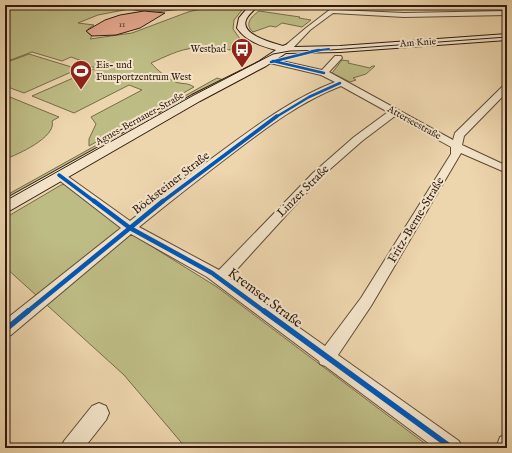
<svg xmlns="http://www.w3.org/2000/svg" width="512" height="453" font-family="'IM FELL English',serif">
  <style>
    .green { fill: #bebc85; stroke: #776b4a }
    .building { fill: #e5a88f; stroke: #301a0f }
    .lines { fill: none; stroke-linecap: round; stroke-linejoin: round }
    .minor-casing { stroke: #5f4936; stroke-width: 2 }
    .secondary-casing { stroke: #301a0f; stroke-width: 2 }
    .minor { fill: #f3e4ca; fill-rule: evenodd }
    .secondary { fill: #f3e4ca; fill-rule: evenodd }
    .tram { stroke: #301a0f; stroke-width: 1 }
    .cycleway-far4-casing { stroke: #f3e4ca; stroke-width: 3 }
    .cycleway-far3-casing { stroke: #f3e4ca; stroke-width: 4 }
    .cycleway-far2-casing { stroke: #f3e4ca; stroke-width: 5.5 }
    .cycleway-far1-casing { stroke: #f3e4ca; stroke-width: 7 }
    .cycleway-casing { stroke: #f3e4ca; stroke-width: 8 }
    .cycleway-far4 { stroke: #0057b8; stroke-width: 2 }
    .cycleway-far3 { stroke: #0057b8; stroke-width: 2.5 }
    .cycleway-far2 { stroke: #0057b8; stroke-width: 3.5 }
    .cycleway-far1 { stroke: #0057b8; stroke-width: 4.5 }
    .cycleway { stroke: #0057b8; stroke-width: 5.5 }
    .labels { text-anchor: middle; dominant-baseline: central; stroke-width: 4; stroke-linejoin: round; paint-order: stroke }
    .far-number-label { font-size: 9px; fill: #5d3e2f }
    .far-street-label { font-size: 10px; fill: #301a0f; stroke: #f3e4ca }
    .far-poi-label { font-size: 10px; fill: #301a0f; stroke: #f3e4ca; text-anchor: end }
    .street-label { font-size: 12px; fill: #301a0f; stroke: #f3e4ca }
    .near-street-label { font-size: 14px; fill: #301a0f; stroke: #f3e4ca }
  </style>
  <rect width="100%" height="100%" fill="#edd5ad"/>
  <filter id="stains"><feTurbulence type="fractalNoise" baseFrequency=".005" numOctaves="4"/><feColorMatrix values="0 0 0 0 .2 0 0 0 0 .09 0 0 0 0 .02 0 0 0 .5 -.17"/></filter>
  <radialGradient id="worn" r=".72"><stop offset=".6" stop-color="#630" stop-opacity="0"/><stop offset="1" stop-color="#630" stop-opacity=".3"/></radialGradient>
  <path class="green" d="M5,5h188l-3,1 1,2 -35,4 -16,-1 -11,-2 -31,6 -20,8 16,2 -6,4v4l4,3 -2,3 42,-6 56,-21 25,-6 29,4 -8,10 -1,9 15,21c-17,2 -35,-4 -53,-2 -16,1 -30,9 -44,15 5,6 20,19 28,20 6,1 9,0 15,4l-105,59v-7l7,-15 -5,-7 51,-27 -13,-5 -55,28 -42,-17 64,-28 -17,-5 3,-2 -11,-4 -9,4 -30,-9 -27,10z
    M259,11l41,6 -1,1 12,2 -9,7 -20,-4 -6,4 -6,-1 -17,6c-9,-8 -2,-15 6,-21z
    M29,54l49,15 -54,24 -19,-7v-23z
    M342,60l7,1 -1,2 22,5 2,-2h3l-9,8 -13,4 3,2 -6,2 -18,-9z
    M217,78l10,3 -222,122v-7z
    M5,95l54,22 -7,4c5,16 -35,34 -47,38z
    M66,184l61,47 90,56 214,161h-245l-62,-73 -119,-108v-16l5,-4 -5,-5v-24l56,-33z"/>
  <path class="building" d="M144,11l21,2 -25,15 -24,7 -24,1 -6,-5 19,-11 15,-5z"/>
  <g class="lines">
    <g class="minor-casing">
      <path id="minor" d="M336,5l5,1 -4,4 67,3 103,-2v4l-103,2 -71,-4 -23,17 -17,18h-6v-4l19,-16z
        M335,56h6l1,2 -13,14 124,68 2,-7 49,-48 3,-1v8l-43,44 -2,9 45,21v7l-46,-20 -90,153 -33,49 121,86 3,7h-27l-110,-82 -5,-2 -1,-3 -112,-84 -76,-43 -120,101 -6,2v-17l116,-92 -66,-51 -2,-2 2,-2h8l67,48c32,-26 66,-51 100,-76 33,-24 66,-48 105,-63l-14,-7 -51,-12v-4h3l49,11zM341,86l47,26 -34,25 -41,36 -94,97 -80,-43c32,-26 65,-52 98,-77 33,-25 65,-49 104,-64zM395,116l56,31v7l-90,144 -36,48 -96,-68 92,-101 41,-36z
        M99,403l7,3 3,7 -3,7 -22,28h-23l3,-7 28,-35z
        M507,434v14h-11l4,-11z"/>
    </g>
    <g class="secondary-casing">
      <path id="secondary" d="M250,5h8c-3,5 -10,9 -12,15 -6,15 27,23 37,26l7,-3 4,1v3l46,-1 167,-12v6l-167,12 -54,1 -20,13 -66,35 -189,109 -6,2v-13l187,-104 66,-33 18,-12c-15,-4 -30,-9 -39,-22l2,-10z"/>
    </g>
    <use href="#minor" class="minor"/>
    <use href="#secondary" class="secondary"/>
    <path class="tram" d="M5,201l187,-105 81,-42 17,-3 40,-1 177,-13"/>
    <g class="cycleway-far4-casing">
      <path id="cycleway-far4" d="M312,51l17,-2"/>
    </g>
    <g class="cycleway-far3-casing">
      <path id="cycleway-far3" d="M273,61l51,12
        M271,62l48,-12
        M276,117l33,-20 31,-14"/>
    </g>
    <g class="cycleway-far2-casing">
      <path id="cycleway-far2" d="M59,175l36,27
        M162,202l115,-86"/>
    </g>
    <g class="cycleway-far1-casing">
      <path id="cycleway-far1" d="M94,201l36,27 82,45 53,39
        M27,312l136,-111"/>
    </g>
    <g class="cycleway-casing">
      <path id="cycleway" d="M264,311l188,137
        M5,330l23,-19"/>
    </g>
    <use href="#cycleway-far4" class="cycleway-far4"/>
    <use href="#cycleway-far3" class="cycleway-far3"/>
    <use href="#cycleway-far2" class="cycleway-far2"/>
    <use href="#cycleway-far1" class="cycleway-far1"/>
    <use href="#cycleway" class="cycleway"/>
  </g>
  <defs>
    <g id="bus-pin" transform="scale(1.15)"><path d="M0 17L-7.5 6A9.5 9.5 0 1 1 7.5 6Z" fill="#8f2418" stroke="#f3e4ca"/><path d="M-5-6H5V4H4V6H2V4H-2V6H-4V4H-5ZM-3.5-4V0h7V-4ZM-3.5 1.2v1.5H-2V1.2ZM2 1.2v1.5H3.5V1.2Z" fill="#fff"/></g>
    <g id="stadium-pin" transform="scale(1.15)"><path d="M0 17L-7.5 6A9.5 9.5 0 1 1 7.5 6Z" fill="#8f2418" stroke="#f3e4ca"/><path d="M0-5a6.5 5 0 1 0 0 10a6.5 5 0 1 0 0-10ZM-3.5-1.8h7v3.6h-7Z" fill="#fff"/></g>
  </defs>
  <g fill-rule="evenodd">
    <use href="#bus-pin" x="242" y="49"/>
    <use href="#stadium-pin" x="81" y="71"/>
  </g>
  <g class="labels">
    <g class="far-number-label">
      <text x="122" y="24">11</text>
    </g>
    <g class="far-street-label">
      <text transform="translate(418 43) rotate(-4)">Am Knie</text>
      <text transform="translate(140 119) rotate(-29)">Agnes-Bernauer-Straße</text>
      <text transform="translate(414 123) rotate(29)">Atterseestraße</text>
    </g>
    <g class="far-poi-label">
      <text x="226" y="49">Westbad</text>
      <text x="96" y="65" text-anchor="start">Eis- und<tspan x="96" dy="12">Funsportzentrum West</tspan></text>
    </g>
    <g class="street-label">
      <text transform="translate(171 183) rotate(-38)">Böcksteiner Straße</text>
      <text transform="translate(303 191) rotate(-45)">Linzer Straße</text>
      <text transform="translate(416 220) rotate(-59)">Fritz-Berne-Straße</text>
    </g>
    <g class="near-street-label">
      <text transform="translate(265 298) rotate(37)">Kremser Straße</text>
    </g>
  </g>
  <rect width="512" height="453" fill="none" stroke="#edd5ad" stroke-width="20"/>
  <rect x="6" y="6" width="500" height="441" fill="none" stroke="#301a0f" stroke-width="2"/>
  <rect x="10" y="10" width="492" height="433" fill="none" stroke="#301a0f"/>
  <rect width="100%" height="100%" filter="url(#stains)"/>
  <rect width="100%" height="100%" fill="url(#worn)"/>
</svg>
